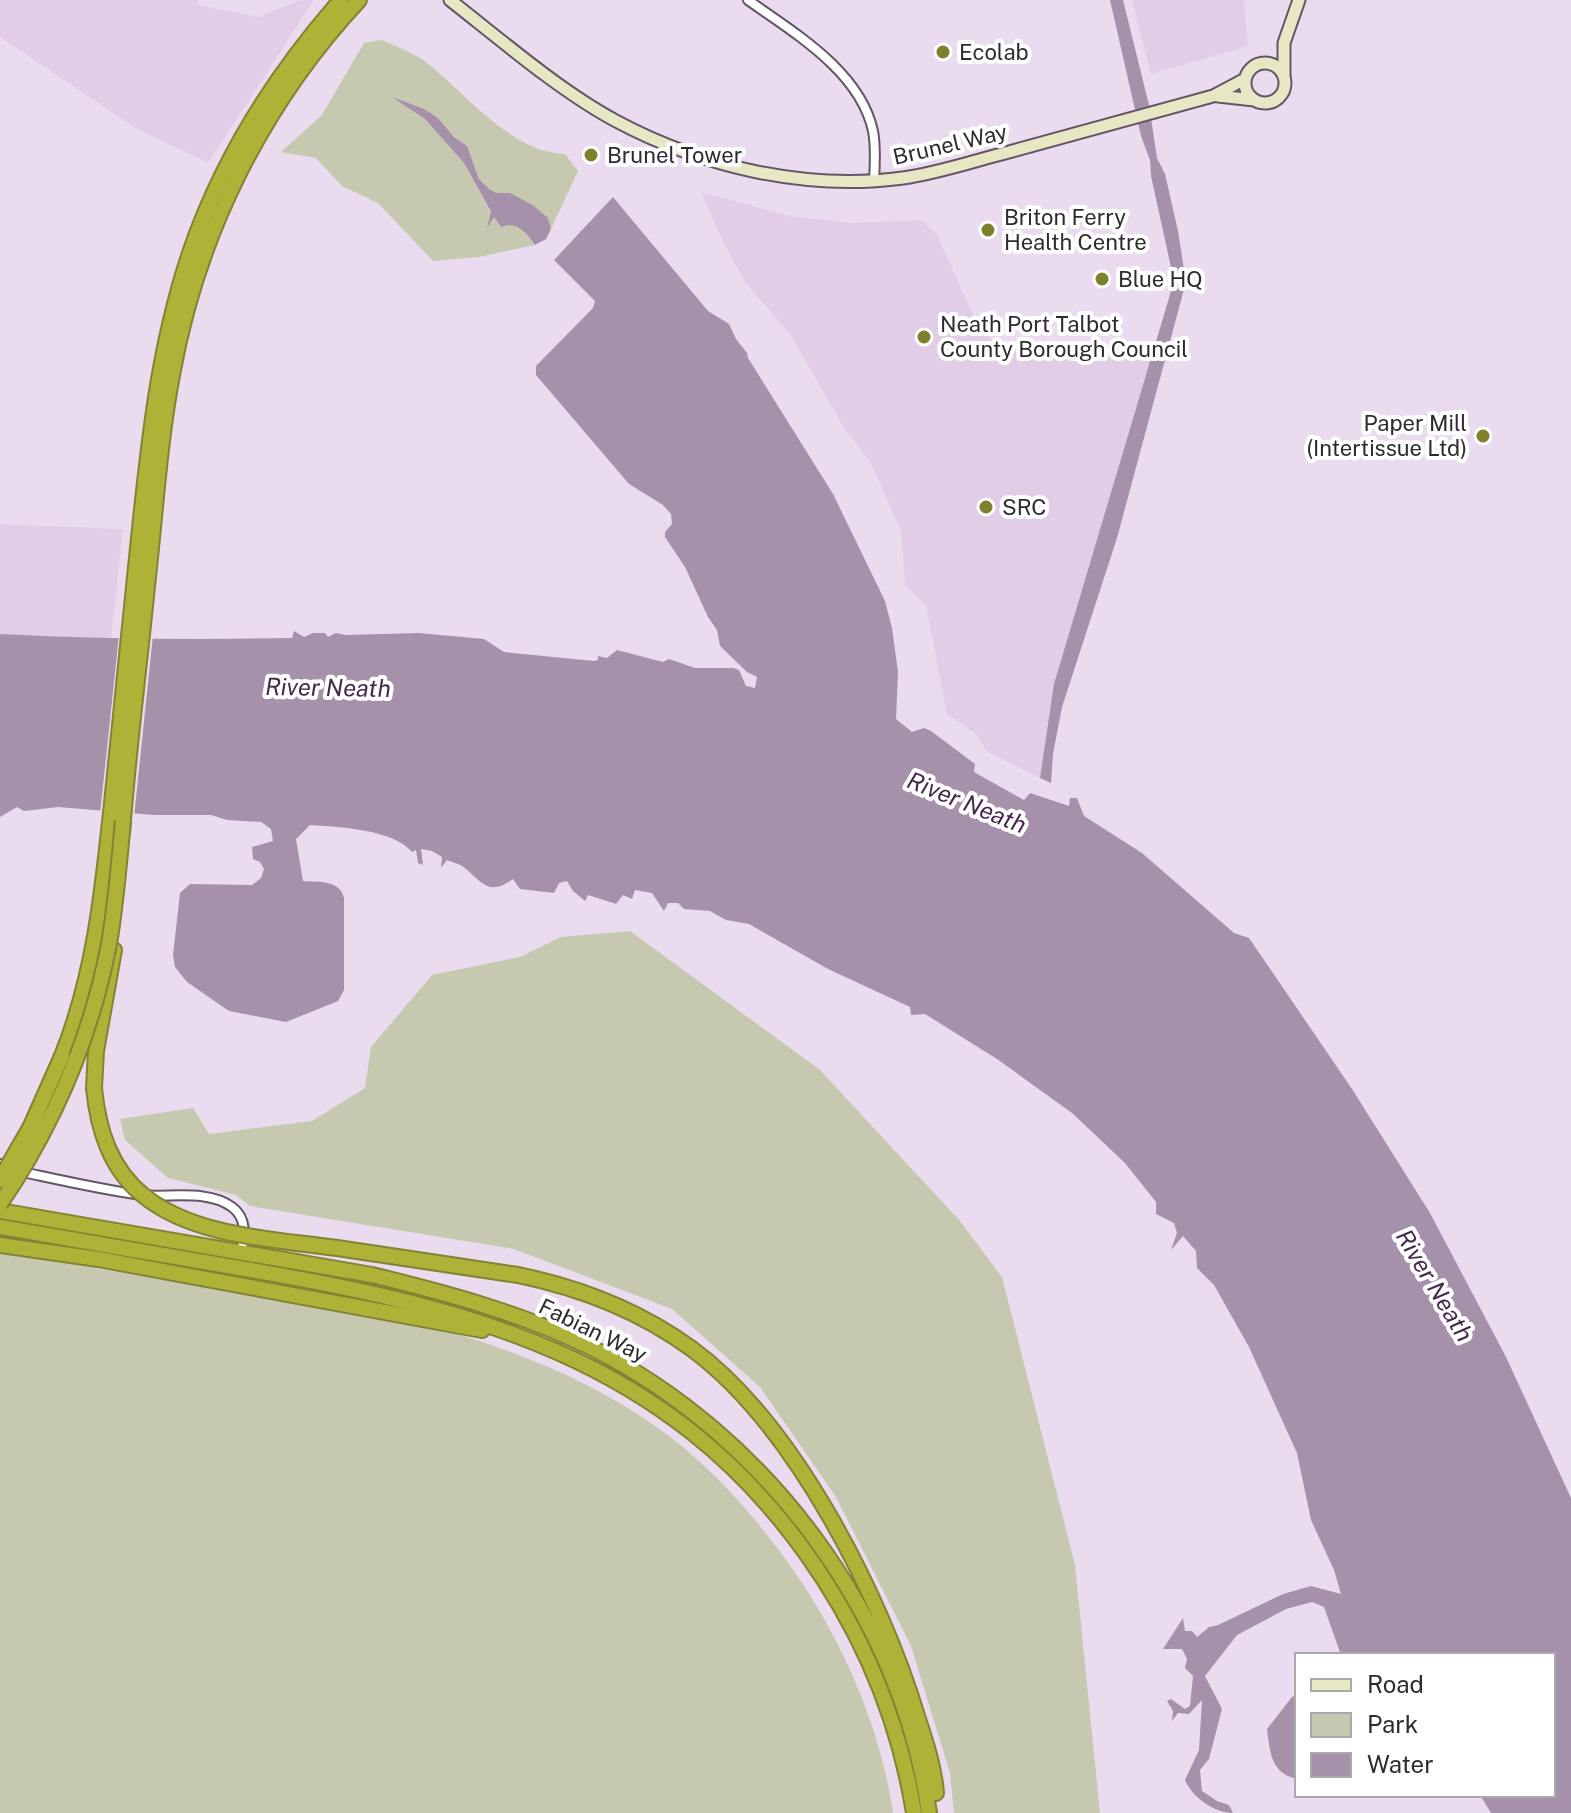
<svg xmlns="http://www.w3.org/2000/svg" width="1571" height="1813" font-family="'Public Sans',sans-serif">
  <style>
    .built { fill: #e2cde7 }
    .green { fill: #c6c9af }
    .water { fill: #a691aa }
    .pier { fill: #ebdbee }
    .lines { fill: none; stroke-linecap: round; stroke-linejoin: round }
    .street-casing { stroke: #645667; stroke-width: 12 }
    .secondary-casing { stroke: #645667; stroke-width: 15 }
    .highway-casing { stroke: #828335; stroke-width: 18 }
    .street { stroke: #fff; stroke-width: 8 }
    .secondary { stroke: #e7e8c3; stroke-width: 11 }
    .highway { stroke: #aeb337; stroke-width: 14 }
    .highway-bridge-casing { stroke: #828335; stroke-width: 18; stroke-linecap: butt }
    .highway-bridge { stroke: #aeb337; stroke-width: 14 }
    .poi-dot { fill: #7d812b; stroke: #fff; stroke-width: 3 }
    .labels { text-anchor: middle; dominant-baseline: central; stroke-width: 8; stroke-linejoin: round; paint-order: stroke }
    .poi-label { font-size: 22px; fill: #2f2930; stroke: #fff; text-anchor: start }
    .street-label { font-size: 22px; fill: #2f2930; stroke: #fff }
    .water-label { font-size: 24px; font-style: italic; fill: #46284c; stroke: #fff }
  </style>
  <rect width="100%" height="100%" fill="#ebdbee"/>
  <path class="built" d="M0,0h198v5l61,12 41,-17h14l-106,163 -74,-36 -134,-90z
    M1132,0h112l4,46 -97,28z
    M701,192l92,25 60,6 68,-3 16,14 36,82 26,34 153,11 -98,323 -14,94 -54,-27 -10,-17 -29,-20 -21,-108 -21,-22 -4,-53 -30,-68 -26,-34 -55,-95 -45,-52 -23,-43z
    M0,524l123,5 -12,110 -111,-5z"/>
  <path class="green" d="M382,40c15,7 33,13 45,23 40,31 83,89 138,91l13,17 -27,58 -3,-11 -59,-28 -10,-11 -12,-33 -13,-9 -16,-19 -42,-19 29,20 39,44 27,50 -2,12 5,-8 27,11 14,17 -56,12 -46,4 -55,-58 -36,-17 -26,-28 -35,-6 41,-37 42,-72z
    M630,931l190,139 140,151 42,56 73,288 25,248h-146l-4,-40 -39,-127 -75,-149 -76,-110 -88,-78 -158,-60 -264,-43 -14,-11 -68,-17 -43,-38 -5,-21 73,-11 16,26 103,-13 53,-33 6,-41 61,-72 88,-18 41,-20z
    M0,1252c93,16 187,32 280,48 48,8 96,14 143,25 84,21 172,56 242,108 51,38 95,89 131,141 48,70 85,155 97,239h-893z"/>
  <path class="water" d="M1110,0h13l26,105 8,53 8,16 13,57 8,51 -69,256 -55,169 -9,47 -2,29 -11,-5 14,-94 120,-403 -23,-105 -1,-16 -9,-24z
    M392,97l32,12 14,9 16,19 13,9 12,33 10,10 7,4h14l24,13 14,12 3,11 -5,10 -11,6c-10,-13 -17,-24 -34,-18l-7,-10 -7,11 4,-16 -27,-49 -39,-44z
    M613,197l95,114 21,13 7,15 11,14 1,5 85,136 52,107 7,27 6,44 -2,47 16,13 12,-4 7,3 44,33 -1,8 50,28 6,-7 39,13 1,-8h7l7,18 58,37 92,80 15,5 103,151 78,124 76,144 65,141v315h-80l-11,-18h73v-140h-212l-17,-48 -12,-5 -26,7 -49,26 -32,41 17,33 -13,50 -9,11 2,21 15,10 12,4 4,8c-19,0 -41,-16 -48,-33l14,-30 3,-50 -13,14 -11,-1 -6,8 1,-10 -6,-10 4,-2 14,10 5,-3 3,-30 -8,-8 2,-9 -5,-10h-19l20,-31 2,13h7l5,6 12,-10 9,-2 65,-31 28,-8 30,8 -7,-24 -23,-50 -14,-67 -48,-106 -35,-62 -17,-17 -1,-17 -13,-15 -12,14 6,-17 -3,-10 -18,-9v-12l-31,-39 -53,-50 -75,-54 -72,-45 -14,1 -1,-8 -82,-38 -79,-45 -23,-4 -16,-9 -26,-2 -6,-6h-10l-4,8 -12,-18 -17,-3 -3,9 -9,-4 -7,9 -28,-9 -3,6 -12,-10 -6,-10 -8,2 -5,10 -34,-4 -7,-10c-23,17 -30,5 -47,-10 -5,-5 -12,-6 -19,-9l-6,8 1,-11 -10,-6 -11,-2 2,16 -5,-2 -2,-13 -4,2c-19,-23 -74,-25 -102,-27l-14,14 7,42c16,1 37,-1 41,17v92l-6,11 -52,21 -57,-11 -42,-29 -12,-15 -2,-12 7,-62 10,-9 62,1 9,-7 3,-9 -4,-7 -7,-3 -1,-12 21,-6 -2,-12 -10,-7 -34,-2 -16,-5h-57l-96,-8 -34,4 -7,-4 -17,10v-183c97,5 194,6 292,4l2,-7 10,6 9,-4h12l3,4 8,-4 10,2 73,-2 65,6 20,13 90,9 4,-1v-4l9,2 10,-8 46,12 6,-3 26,9h38l6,2 7,16 9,2 2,-11 -10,-5 -27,-26 -3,-16 -9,-13 -23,-50 -20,-30v-5l7,-8 -1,-10 -8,-9 -34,-21 -93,-109v-9l57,-58 2,-7 -41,-41z
    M1297,1694v85c-26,-6 -27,-26 -30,-50l25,-32z"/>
  <path class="pier" d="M119,635h34l-19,182 -34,-3z"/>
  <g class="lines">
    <g class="street-casing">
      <path id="street" d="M748,0c46,33 112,71 125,131 3,16 2,34 1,50
        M0,1164l13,6c43,9 85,19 128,25 29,3 66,-6 91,12 15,11 13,29 9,45"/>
    </g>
    <g class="secondary-casing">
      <path id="secondary" d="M450,0c51,40 110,91 166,121 86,46 190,70 287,57 36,-5 70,-17 106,-26 68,-18 136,-37 204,-56l32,-17
        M1245 83a20 20 0 1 1 40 0a20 20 0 1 1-40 0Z
        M1284,77v-34l15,-43
        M1218,96l36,4"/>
    </g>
    <g class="highway-casing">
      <path id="highway" d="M122,833c6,-82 17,-165 25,-247 8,-70 12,-142 25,-211 25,-140 90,-271 187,-375
        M62,1056c35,-87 42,-179 52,-272 9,-82 17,-164 25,-246 10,-97 20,-193 51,-285 32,-94 86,-179 151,-253
        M94,1088l2,-37 18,-101
        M0,1211l372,64c74,18 149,38 218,72 177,88 312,270 339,466
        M0,1227c82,14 163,28 245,42 224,38 421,88 561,284 55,77 93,166 108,260
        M0,1245l98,14 384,71
        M692,1349c102,75 189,247 225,367 8,24 17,51 19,77"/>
    </g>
    <use href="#street" class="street"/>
    <use href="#secondary" class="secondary"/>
    <use href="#highway" class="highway"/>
    <g class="highway-bridge-casing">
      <path id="highway-bridge" d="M94,1088c4,41 16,81 50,108 51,41 130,43 193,52 60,9 121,18 181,27 63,13 122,36 174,74
        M0,1180l31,-54 31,-70
        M0,1204c53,-78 91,-167 109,-260 7,-41 10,-82 14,-123"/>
    </g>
    <use href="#highway-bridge" class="highway-bridge"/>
  </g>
  <g class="poi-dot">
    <circle cx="943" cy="52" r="8"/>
    <circle cx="591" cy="155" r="8"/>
    <circle cx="988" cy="230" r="8"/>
    <circle cx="1102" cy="279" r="8"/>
    <circle cx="924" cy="337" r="8"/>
    <circle cx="1483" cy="436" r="8"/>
    <circle cx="986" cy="507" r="8"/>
  </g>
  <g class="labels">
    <g class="poi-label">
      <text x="959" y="52">Ecolab</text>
      <text x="607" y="155">Brunel Tower</text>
      <text x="1004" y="217">Briton Ferry<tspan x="1004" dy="25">Health Centre</tspan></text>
      <text x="1118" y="279">Blue HQ</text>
      <text x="940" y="324">Neath Port Talbot<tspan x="940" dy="25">County Borough Council</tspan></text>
      <text x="1467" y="423" text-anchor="end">Paper Mill<tspan x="1467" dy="25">(Intertissue Ltd)</tspan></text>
      <text x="1002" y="507">SRC</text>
    </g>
    <g class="street-label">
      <text transform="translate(950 144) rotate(-13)">Brunel Way</text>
      <text transform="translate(593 1330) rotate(26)">Fabian Way</text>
    </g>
    <g class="water-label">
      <text transform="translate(328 687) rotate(1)">River Neath</text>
      <text transform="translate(967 802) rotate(22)">River Neath</text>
      <text transform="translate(1435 1285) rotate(59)">River Neath</text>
    </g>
  </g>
  <rect x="1295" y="1653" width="260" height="144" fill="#ffffff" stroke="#aca9ac" stroke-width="2"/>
  <rect x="1311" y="1679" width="40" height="12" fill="#e7e8c3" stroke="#aca9ac" stroke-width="2"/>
  <text x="1367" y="1693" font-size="24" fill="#2f2930">Road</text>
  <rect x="1311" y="1713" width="40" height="24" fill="#c6c9af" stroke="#aca9ac" stroke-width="2"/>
  <text x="1367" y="1733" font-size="24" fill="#2f2930">Park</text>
  <rect x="1311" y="1753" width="40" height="24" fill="#a691aa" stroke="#aca9ac" stroke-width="2"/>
  <text x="1367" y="1773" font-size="24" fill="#2f2930">Water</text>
</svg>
